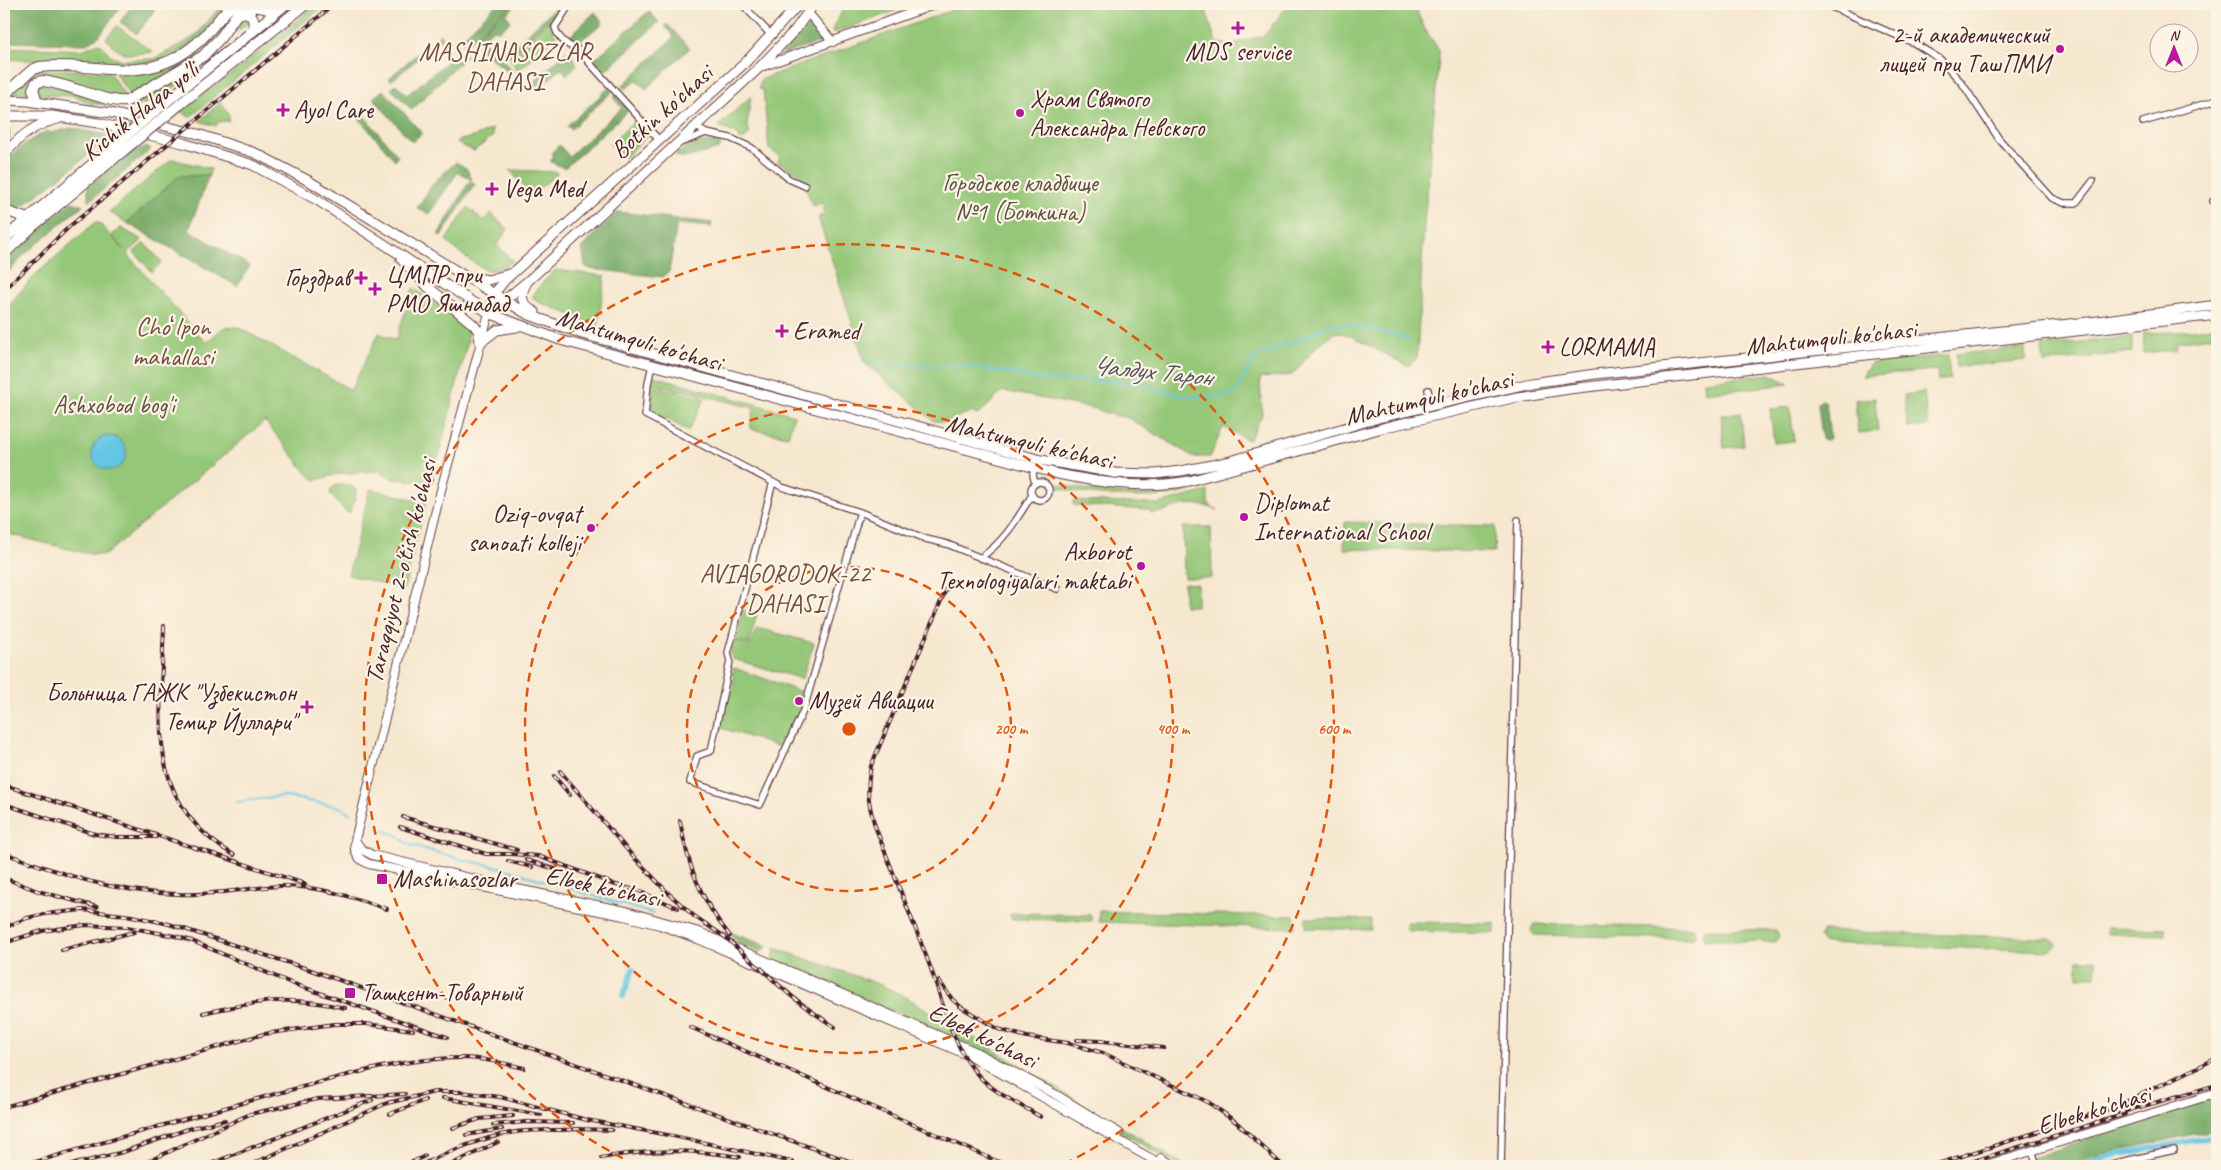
<svg xmlns="http://www.w3.org/2000/svg" width="2221" height="1170" font-family="Caveat,sans-serif">
  <style>
    .green { fill: #95c778; stroke: #707352 }
    .forest { fill: #78ac68; stroke: #61664a }
    .water { fill: #64c6e2; stroke: #577286 }
    .lines { fill: none; stroke-linecap: round; stroke-linejoin: round }
    .stream { stroke: #64c6e2; stroke-width: 2 }
    .canal { stroke: #64c6e2; stroke-width: 5.5 }
    .street-casing { stroke: #643d44; stroke-width: 8 }
    .secondary-casing { stroke: #643d44; stroke-width: 10 }
    .primary-casing { stroke: #643d44; stroke-width: 11 }
    .highway-casing { stroke: #643d44; stroke-width: 12 }
    .street { stroke: #fff; stroke-width: 5.5 }
    .secondary { stroke: #fff; stroke-width: 8 }
    .primary { stroke: #fff; stroke-width: 9 }
    .highway { stroke: #fff; stroke-width: 10 }
    .rail-casing { stroke: #4a1f2b; stroke-width: 4 }
    .rail { stroke: #fcf5e5; stroke-width: 2; stroke-dasharray: 5.5; stroke-linecap: butt }
    .highway-bridge-casing { stroke: #643d44; stroke-width: 12; stroke-linecap: butt }
    .highway-bridge { stroke: #fff; stroke-width: 10 }
    .ring { fill: none; stroke: #e0560e; stroke-width: 2.5; stroke-dasharray: 9 6 }
    .poi-dot { fill: #b5179e; stroke: #fcf5e5; stroke-width: 2 }
    .labels { text-anchor: middle; dominant-baseline: central; stroke-width: 4.5; stroke-linejoin: round; paint-order: stroke }
    .poi-label { font-size: 25px; fill: #4a1f2b; stroke: #fcf5e5; text-anchor: start }
    .street-label { font-size: 25px; fill: #4a1f2b; stroke: #fcf5e5 }
    .park-label { font-size: 25px; fill: #605142; stroke: #fcf5e5 }
    .neighbourhood-label { font-size: 26px; fill: #764c40; stroke: #fcf5e5 }
    .water-label { font-size: 26px; font-style: italic; fill: #525162; stroke: #fcf5e5 }
    .centre { fill: #e0560e; stroke: #fcf5e5; stroke-width: 2.5 }
    .ring-label { font-size: 15px; text-anchor: middle; font-weight: bold; fill: #e0560e; stroke: #fcf5e5; stroke-width: 4.5; stroke-linejoin: round; paint-order: stroke }
  </style>
  <rect width="100%" height="100%" fill="#fcf5e5"/>
  <filter id="ink" filterUnits="userSpaceOnUse"><feTurbulence type="fractalNoise" baseFrequency=".02" numOctaves="2"/><feDisplacementMap in="SourceGraphic" scale="10" xChannelSelector="R" yChannelSelector="G"/><feConvolveMatrix kernelMatrix="1 2 1 2 8 2 1 2 1" color-interpolation-filters="sRGB"/></filter>
  <filter id="wash" filterUnits="userSpaceOnUse"><feTurbulence type="fractalNoise" baseFrequency=".0096" numOctaves="4" result="noise"/><feDisplacementMap in="SourceGraphic" scale="20" xChannelSelector="R" yChannelSelector="G"/><feGaussianBlur stdDeviation="1.12" result="paint"/><feColorMatrix in="noise" values="0 0 0 0 0 0 0 0 0 0 0 0 0 0 0 0 0 1.4 0 .05"/><feComposite in="paint" operator="in"/></filter>
  <g filter="url(#wash)">
    <rect width="100%" height="100%" fill="#f6e7cf"/>
    <path class="green" d="M223,4h4l-24,28 -15,13 -26,14 -13,4 -24,2 -121,-6v-12l78,3 17,-7 15,15 9,2 31,-1 40,-22z
      M237,4h8l-10,4 -16,27 -22,22 -67,39 -15,-23h25l19,-5z
      M316,4h10l-136,113 -10,-6 58,-42z
      M846,4h69l-82,29 -1,-3z
      M969,4h235l12,39 14,2 35,-10 24,-31h125l10,24 15,22v7l-15,167 -7,134 -9,8 -57,-30 -15,-4 -18,13 -26,30 -32,3 2,37 -13,25 -26,-13 -13,30h-16l-66,-39 -26,-6 -5,-3 -94,-18 -25,24 -8,-3 -26,10 -10,-1 -69,-58 -47,-146 7,-3 -3,-11 -9,3 -13,-32 -22,-12 2,-6 -11,-7 -6,-59 -4,-1 2,-10z
      M245,15l4,7c-31,22 -54,52 -85,73 -8,6 -20,8 -29,12l-2,-5 85,-57z
      M547,22l8,1 -3,7 4,6 -38,35 -9,-14z
      M117,26l36,26c-25,2 -29,7 -47,-14z
      M39,69l70,3 17,25 -5,2 -86,-21 -6,5 -1,11 -18,-1z
      M40,84l90,19 3,4 -41,-3 -17,-8 -34,-1 -4,-8z
      M751,96l-4,30 3,7 -5,6h-6v-3l-20,-10z
      M221,102l8,13v6l-11,1 -2,4 -17,-5z
      M636,120l13,14 -25,24 -14,-14z
      M492,129l1,7 -19,15 -17,-8 1,-2 21,-6z
      M172,159l39,10 -2,6 -30,1 -52,47 -18,-11z
      M510,170l46,2 1,2 -20,16 -10,1z
      M468,207l15,14 8,-8 17,16 -11,16 16,16c-8,5 -17,11 -26,9 -7,-2 -37,-23 -41,-30z
      M97,221l27,29 -12,-15 9,-7 21,12 -15,14 79,89 17,-15 15,-1 113,63 28,-57 17,7 17,-52 46,33 9,8v11l-36,142 -40,-3 -8,-6 -7,-2 -39,3 -23,6 -9,-8 -41,-51 -160,134 -16,-1 -85,-21v-222l30,-35z
      M144,243l18,19 -10,10 -18,-20z
      M555,270l50,6 -7,50 -62,-25 -3,-3 1,-6z
      M2217,325v11l-40,6 -1,8 -33,3 1,-20c26,-1 49,-1 73,-8z
      M2132,337v15l-88,11 -2,-17z
      M2025,348l1,12 -69,7 -1,-13z
      M1948,355l2,24 -12,2 -1,-11 -75,6 9,-13z
      M1770,374l19,10 -84,9 -1,-12z
      M654,376l140,39 -6,21 -38,-7 4,-21 -102,-25z
      M651,385l54,14 -17,32 -37,-21z
      M1924,392l4,34 -20,2 -4,-33z
      M1875,398l3,33 -20,2 -3,-33z
      M1790,407l4,34 -20,2 -4,-34z
      M1741,413l3,33 -20,2 -3,-33z
      M1045,481c48,12 96,16 145,10 -7,2 -15,4 -23,5 -23,3 -106,0 -122,-15z
      M337,485h13l6,4 -1,12 -5,11h-4l-16,-18 1,-5z
      M370,489l56,13 -22,87 -56,-14z
      M1208,491v13l10,6c-11,-4 -23,-7 -35,-5 -12,3 -20,8 -32,8l-1,-3 -77,-5v-4l85,3z
      M1345,522l150,4 -1,26 -150,-3z
      M1183,527h28l1,51h-28z
      M1184,583l13,1v22h-13z
      M743,610l14,4 -8,29 -14,-3z
      M757,628l57,15 -12,36 -69,-20 -3,-5 4,-13 16,4z
      M734,668l71,25 -5,17 -18,38 -63,-21 15,-43 -2,-2 2,-5 -2,-2z
      M1099,911l195,5 2,10 -2,2 -195,-6z
      M1012,913l79,2v6l-79,-2 -3,-3z
      M1306,918l65,2v10l-65,-2z
      M1408,922l87,1v10l-87,-2 -3,-4z
      M1534,924l159,4 3,6 -4,5 -158,-4 -3,-5z
      M2107,927l58,2v6l-58,-1z
      M1705,929l71,1 3,6 -4,6 -70,-2 -2,-5z
      M1823,931l227,7 5,3 2,4 -7,6 -227,-8 -4,-6z
      M775,948l106,37 27,13 28,17 4,-5 8,-3 6,19 232,140h-7l-144,-85 -64,-35 -59,-28 -27,-10 -112,-48z
      M2078,960h18v17h-18z"/>
    <path class="forest" d="M4,4h119l-25,33 -13,7 -81,-2z
      M133,4h26l-22,30 -17,-12z
      M497,4h14l-45,41 -5,-6z
      M513,4l2,2 -9,9 5,6 -12,10 -6,-2 -10,9 -6,-2z
      M559,4h4l2,3 -10,15 -9,-1 -37,35 -2,-3z
      M649,11l10,11 -54,49 -3,1 -20,-21 3,-5 11,12z
      M595,12l8,11 -23,18 -13,-2z
      M667,24l23,24 -44,41 -10,-9 -10,9 -4,-3 52,-49 -9,-11z
      M809,25l15,16 -43,14z
      M440,34l3,4 -52,43 -2,-3z
      M484,41l29,29 -5,7 -1,-6 -30,-25z
      M461,50l5,6 -54,54 -21,-21 5,-5 11,11z
      M566,52l7,5 4,8 -10,10 -6,-6 -24,20 -10,-1z
      M610,87l3,4 -42,38 -4,-3z
      M383,90l39,43 -10,9 -39,-44z
      M615,95l14,15 -61,55 -4,3 -13,-6 2,-11 6,-6 10,11 53,-48 -9,-11z
      M359,110l39,46 -3,4 -41,-47z
      M71,128l42,8 -95,74 -14,-3c0,-11 -3,-25 0,-36 3,-18 28,-33 43,-40l4,2z
      M712,141l9,3 -2,5 -33,9 -11,-2 13,-11z
      M146,147l5,2 -61,52 -2,-3v-13l41,-32z
      M456,162l11,7 5,11 -14,-8 -29,42 -12,-6 17,-26z
      M209,175l-20,55 61,36 -13,20 -110,-63 52,-47z
      M470,181l5,3 -33,51h-4z
      M71,202l12,3 -59,50 -20,22 1,-15 34,-34z
      M618,212l94,11 -1,4 -34,-3 -8,48 -6,5 -73,-8 -5,-3 -3,-19z
      M1822,400l4,2 4,36 -4,2 -4,-1 -4,-36z
      M729,932l39,14 -8,7 -19,-8z
      M2217,1097v32l-114,25 -41,12h-56z"/>
    <path class="water" d="M92 453a17 17 0 1 1 34 0a17 17 0 1 1-34 0Z"/>
    <g class="lines">
      <path class="stream" d="M862,361l37,5h64l42,6 31,7 91,3 62,15h35l12,-6 19,-34 46,-18 29,-15 34,3 45,12
        M236,802l47,-6 57,11 11,7
        M382,830l15,5 11,9 55,16 36,7 155,47"/>
      <path class="canal" d="M623,996l10,-27
        M2076,1166l34,-10 107,-20"/>
    </g>
  </g>
  <g filter="url(#ink)">
    <g class="lines">
      <g class="street-casing">
        <path id="street" d="M570,4l-15,23c2,10 12,19 22,22l83,92
          M742,4l30,32
          M1825,4l89,39 26,16 22,24 37,56 53,59 12,5h12l17,-22
          M2143,122l74,-22
          M695,126l11,7 24,5 22,10 37,31 16,7
          M680,143l26,-10
          M2213,201l4,-2
          M652,365l-4,18 -3,32 137,72 78,25 66,27 21,5 110,45
          M1428,390l3,15
          M1035,468l-2,7 2,9
          M773,482l-45,171 2,8 -19,90 -14,5 -7,26 70,23 44,-96 56,-197
          M1031 491a9 9 0 1 1 18 0a9 9 0 1 1-18 0Z
          M980,558c24,-16 37,-39 52,-63
          M2032,1150l5,16
          M1501,1166l17,-646
          M2103,1166l71,-16"/>
      </g>
      <g class="secondary-casing">
        <path id="secondary" d="M808,13l25,29
          M761,67l175,-63
          M489,313l-48,177 -86,350c-2,13 3,19 14,24l255,52 36,9 38,14 274,118 192,109
          M355,840l6,9 11,6 145,34 109,22 73,21 275,119 79,42 66,40
          M1161,1158l13,8
          M1983,1166l234,-73"/>
      </g>
      <g class="primary-casing">
        <path id="primary" d="M4,100l24,1 83,12 87,21 57,19 54,28 218,133 55,20 459,126 74,13 40,1 26,-3 46,-9 155,-45 149,-34 64,-9 503,-53 119,-16
          M4,116h48l46,7 85,20 70,22 64,35 172,113 71,27 498,134c43,9 87,15 131,7l197,-54 131,-30 52,-8 648,-74
          M4,156c13,-18 31,-32 54,-37
          M4,210l22,8
          M401,259l26,27 47,39 5,7 1,11
          M471,277l17,3 21,-6
          M527,282c-7,13 -7,23 8,30
          M492,301l1,-6 12,-15 241,-218 53,-58
          M489,313l40,-33 230,-212 36,-38 19,-26
          M480,343l17,-13 20,-3"/>
      </g>
      <g class="highway-casing">
        <path id="highway" d="M240,9c11,-5 26,-1 36,3
          M4,95l28,-25 7,-3c59,-7 104,22 158,-24 13,-11 23,-27 36,-39
          M172,97l114,-93
          M37,102l-4,-13 3,-6 6,-2c26,2 62,22 85,20l76,-45 18,-19 16,-23 9,-2c9,4 9,12 6,20
          M179,105l127,-101
          M4,130v7
          M4,239l112,-95
          M4,254l29,-28 90,-75"/>
      </g>
      <use href="#street" class="street"/>
      <use href="#secondary" class="secondary"/>
      <use href="#primary" class="primary"/>
      <use href="#highway" class="highway"/>
      <g class="rail-casing">
        <path id="rail" d="M4,290l65,-63 265,-223
          M947,587l-76,179c-5,23 -3,37 4,60 17,45 36,90 53,135 14,36 21,77 45,108 16,22 46,35 68,48
          M164,626c-3,90 -22,176 70,229
          M560,771l70,82 37,39 27,24 31,21 39,35
          M554,776l16,19
          M4,785l301,99
          M4,804l91,30 22,3h39
          M403,817l114,33
          M680,821c8,45 20,78 50,115
          M400,827l86,27h25l27,2 73,27
          M4,853c61,22 107,39 173,41 34,2 68,-6 102,-8 37,-1 74,11 108,23
          M526,860l45,14
          M508,861l24,6
          M4,878l34,13 59,16
          M605,882l34,9 39,17
          M4,928l23,-10 18,-4 38,-4 49,6 37,8 139,45 555,197
          M4,943l38,-12 43,-6 42,2 48,9 17,5 99,42 156,54
          M62,950l72,-18
          M761,968c22,23 47,42 74,59
          M939,981l13,18 9,8 37,22 29,8 41,6 35,10 105,49 28,20 47,44
          M203,1013c56,-12 85,-18 142,-5
          M690,1027l318,139
          M1077,1040l26,1 61,7
          M443,1098l98,17
          M4,1107l260,-73 70,-10h32l47,6
          M2119,1113l98,-28
          M390,1114l35,-14
          M493,1125l33,-3 47,1
          M453,1128l26,-9 34,-3
          M574,1129l38,1
          M466,1135l36,-6
          M601,1158c47,-9 92,-9 139,-1
          M21,1166c91,-26 182,-53 273,-77 54,-14 110,-31 167,-31 21,0 42,5 63,10
          M67,1166l56,-14 68,-24 34,-8
          M138,1166l112,-52 68,-15 87,-5
          M205,1166l167,-66
          M248,1166l139,-63 48,-11h26l39,5 87,23 86,16 120,26
          M404,1166l21,-10
          M419,1166c28,-14 59,-27 91,-33 22,-4 47,-2 70,-4
          M448,1166l50,-24
          M1931,1166l184,-59 102,-49
          M1958,1166l167,-52"/>
      </g>
      <use href="#rail" class="rail"/>
      <g class="highway-bridge-casing">
        <path id="highway-bridge" d="M116,144l56,-47
          M123,151l56,-46"/>
      </g>
      <use href="#highway-bridge" class="highway-bridge"/>
    </g>
  </g>
  <g class="ring">
    <circle cx="849" cy="729" r="162"/>
    <circle cx="849" cy="729" r="324"/>
    <path d="M636 1165A485 485 0 1 1 1062 1165"/>
  </g>
  <g class="poi-dot">
    <path d="M1235.5 20.5h5v5h5v5h-5v5h-5v-5h-5v-5h5z"/>
    <circle cx="2060" cy="49" r="5"/>
    <path d="M280.5 102.5h5v5h5v5h-5v5h-5v-5h-5v-5h5z"/>
    <circle cx="1020" cy="113" r="5"/>
    <path d="M489.5 181.5h5v5h5v5h-5v5h-5v-5h-5v-5h5z"/>
    <path d="M358.5 270.5h5v5h5v5h-5v5h-5v-5h-5v-5h5z"/>
    <path d="M372.5 281.5h5v5h5v5h-5v5h-5v-5h-5v-5h5z"/>
    <path d="M779.5 323.5h5v5h5v5h-5v5h-5v-5h-5v-5h5z"/>
    <path d="M1545.5 339.5h5v5h5v5h-5v5h-5v-5h-5v-5h5z"/>
    <circle cx="1244" cy="517" r="5"/>
    <circle cx="591" cy="528" r="5"/>
    <circle cx="1141" cy="566" r="5"/>
    <circle cx="799" cy="701" r="5"/>
    <path d="M304.5 699.5h5v5h5v5h-5v5h-5v-5h-5v-5h5z"/>
    <rect x="376" y="873" width="12" height="12" rx="2.5"/>
    <rect x="344" y="987" width="12" height="12" rx="2.5"/>
  </g>
  <g class="labels">
    <g class="poi-label">
      <text x="2050" y="35" text-anchor="end">2-й академический<tspan x="2050" dy="29">лицей при ТашПМИ</tspan></text>
      <text x="1238" y="52" text-anchor="middle">MDS service</text>
      <text x="1030" y="99">Храм Святого<tspan x="1030" dy="29">Александра Невского</tspan></text>
      <text x="294" y="110">Ayol Care</text>
      <text x="503" y="189">Vega Med</text>
      <text x="386" y="275">ЦМПР при<tspan x="386" dy="29">РМО Яшнабад</tspan></text>
      <text x="350" y="278" text-anchor="end">Горздрав</text>
      <text x="793" y="331">Eramed</text>
      <text x="1559" y="347">LORMAMA</text>
      <text x="1254" y="503">Diplomat<tspan x="1254" dy="29">International School</tspan></text>
      <text x="581" y="514" text-anchor="end">Oziq-ovqat<tspan x="581" dy="29">sanoati kolleji</tspan></text>
      <text x="1131" y="552" text-anchor="end">Axborot<tspan x="1131" dy="29">Texnologiyalari maktabi</tspan></text>
      <text x="296" y="693" text-anchor="end">Больница ГАЖК "Узбекистон<tspan x="296" dy="29">Темир Йуллари"</tspan></text>
      <text x="809" y="701">Музей Авиации</text>
      <text x="393" y="879">Mashinasozlar</text>
      <text x="361" y="993">Ташкент-Товарный</text>
    </g>
    <g class="street-label">
      <text transform="translate(140 111) rotate(-39)">Kichik Halqa yo'li</text>
      <text transform="translate(662 112) rotate(-42)">Botkin ko'chasi</text>
      <text transform="translate(1831 338) rotate(-6)">Mahtumquli ko'chasi</text>
      <text transform="translate(639 340) rotate(16)">Mahtumquli ko'chasi</text>
      <text transform="translate(1429 398) rotate(-13)">Mahtumquli ko'chasi</text>
      <text transform="translate(1029 442) rotate(13)">Mahtumquli ko'chasi</text>
      <text transform="translate(401 571) rotate(-76)">Taraqqiyot 2-o'tish ko'chasi</text>
      <text transform="translate(603 887) rotate(12)">Elbek ko'chasi</text>
      <text transform="translate(983 1036) rotate(26)">Elbek ko'chasi</text>
      <text transform="translate(2094 1110) rotate(-17)">Elbek ko'chasi</text>
    </g>
    <g class="park-label">
      <text x="1020" y="183">Городское кладбище<tspan x="1020" dy="29">№1 (Боткина)</tspan></text>
      <text x="114" y="405">Ashxobod bog'i</text>
    </g>
    <g class="neighbourhood-label">
      <text x="505" y="51">MASHINASOZLAR<tspan x="505" dy="30">DAHASI</tspan></text>
      <text x="173" y="326">Choʻlpon<tspan x="173" dy="30">mahallasi</tspan></text>
      <text x="785" y="573">AVIAGORODOK-22<tspan x="785" dy="30">DAHASI</tspan></text>
    </g>
    <g class="water-label">
      <text transform="translate(1152 371) rotate(6)">Чалдух Тарон</text>
    </g>
  </g>
  <circle cx="849" cy="729" r="8" class="centre"/>
  <g class="ring-label">
    <text x="1011" y="734">200 m</text>
    <text x="1173" y="734">400 m</text>
    <text x="1334" y="734">600 m</text>
  </g>
  <rect width="2221" height="1170" fill="none" stroke="#fcf5e5" stroke-width="20"/>
  <g transform="translate(2174 48)"><circle r="24" fill="#fcf5e5" stroke="#b59f9b"/>
  <path d="M0-4L9 19L0 12L-9 19Z" fill="#b5179e"/>
  <text y="-8" font-size="14" font-weight="bold" text-anchor="middle" fill="#4a1f2b">N</text>
  </g>
</svg>
